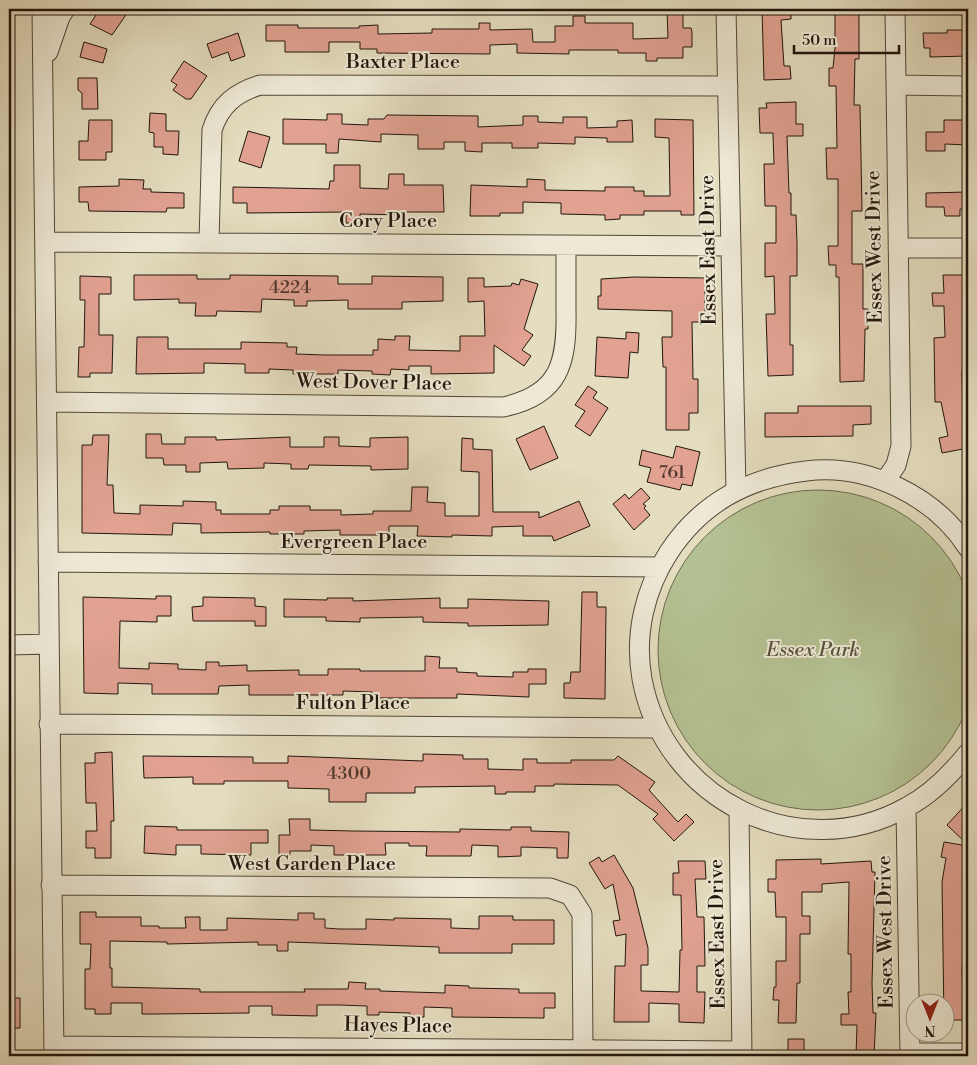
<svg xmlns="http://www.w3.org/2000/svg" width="977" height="1065" font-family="'Libre Bodoni',serif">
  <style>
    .green { fill: #b4c192; stroke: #6b6b4f }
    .building { fill: #e1a292; stroke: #22150c }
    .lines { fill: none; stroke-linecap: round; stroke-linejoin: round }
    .minor-casing { stroke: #524739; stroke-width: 21 }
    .minor { stroke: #ede9d5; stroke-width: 19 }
    .labels { text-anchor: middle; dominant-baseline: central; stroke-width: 4; stroke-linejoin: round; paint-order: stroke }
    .number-label { font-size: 18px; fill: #52382e }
    .street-label { font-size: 20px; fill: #22150c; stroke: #ede9d5 }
    .park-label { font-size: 20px; font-style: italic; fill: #55513b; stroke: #ede9d5 }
  </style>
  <rect width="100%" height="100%" fill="#e4ddbf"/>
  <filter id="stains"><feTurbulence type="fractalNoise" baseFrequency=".004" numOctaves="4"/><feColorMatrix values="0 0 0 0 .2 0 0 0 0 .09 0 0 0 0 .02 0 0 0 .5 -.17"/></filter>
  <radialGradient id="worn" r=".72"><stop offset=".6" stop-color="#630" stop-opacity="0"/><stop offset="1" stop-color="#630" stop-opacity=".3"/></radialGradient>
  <path class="green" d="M658 650a160 160 0 1 1 320 0a160 160 0 1 1-320 0Z"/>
  <path class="building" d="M100,9h30l-18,26 -22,-11z
    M667,9h16v19h8l1,3v16h-9v11h-26v3h-11v-8h-28v-3h-49v4l-52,-1v-9l-27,1v9l-113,-1v-4h-17v-7h-31v10h-44v-11h-19v-16h32v3h61v-2l19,-1v9l54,-1v-4h47v-6h11v7l42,-1 1,13h22v-16h18v-10h12v7h48v16l35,-1z
    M762,9h29v10l-10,1 3,46h6l1,13 -27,1z
    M835,9h24v50h-4l-1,46h6l2,106h-10v53h11v45h5v20h-3l-1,52 -24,1 -1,-105h-3v-12h-7l-1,-19h10v-67h-11l-1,-31h11l-1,-62h-7v-18h4l2,-20z
    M947,30h21v26l-38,1v-9h-6l-1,-15h24z
    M238,33l7,23 -14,5 -3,-9 -16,6 -5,-14z
    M84,42l23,7 -4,14 -23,-6z
    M184,61l23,15 -16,23h-5l-13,-9 4,-5 -6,-4z
    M78,78h19l1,31h-16v-16l-4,-3z
    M796,102v22h7v12h-16l2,57h2v22h5l1,28v33h-7v69h3v30l-25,1 -2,-62h9l-1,-38 -9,1v-34h11v-37h-11l-1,-42h10l-1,-31h-13l-1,-25h8l-1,-5z
    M150,113l16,1v17h13l-1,24 -15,-1v-7h-9v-14l-5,-1z
    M327,114h15v10l26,1v-6h16l3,-4 91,1v11l45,-2v-9h15v6l25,1v-6h24v11l30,-1v-6l15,-1 1,22h-26v-4l-32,-1v7l-37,-1v5h-26v-5h-30v9l-17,-1v-9h-21v7h-26v-14l-37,-1v8l-42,-3 -1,14h-12v-9h-43v-25l44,1z
    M655,119l38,1 1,95h-13v-4h-37v4h-24v4l-15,1v-5l-44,-1v-11l-38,-1v11h-23v3h-30l1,-31 56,2v-8l18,1v10l60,1v-4h29v4h10v5h26l-1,-58 -14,-1z
    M89,120h23v32h-6v8h-27v-19h9z
    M944,120h24v25l-23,-1v7h-19v-19h18z
    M248,131l22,6 -9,31 -22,-7z
    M334,165h26v23l28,1 1,-15h15v11h39l1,27h-40v3l-44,-1v9h-14v-11l-99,1v-10h-14v-16l96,2 1,-8h4z
    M119,179l25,1 -1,9h8v3l33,1v15h-17l-1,4 -77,-1 -1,-9h-9v-15l40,-1z
    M968,192v17h-8v7h-15l-1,-9h-18v-14z
    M134,275h63v4h33v-4l108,1v8h34v-8l71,1v24l-41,1v7h-54v-9l-41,1v5h-13v-6l-32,-1 -1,13 -44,-1 -1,5h-21l1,-13h-17v-4l-45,1z
    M943,275h23v15h2v59h-2l1,22h-5l1,44 5,-1v34l-26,5 -3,-15 9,-2 -7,-34h-6l-1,-64 11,-1 -1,-31h-11l-1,-13h12z
    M80,276l31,1v17h-12v41h14l-1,38h-22v4h-12l1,-30h5l1,-47h-5z
    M634,277l71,1v44h-13l1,57h5v34h-9v17h-23v-63h-3l-1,-30h10v-26l-74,-2v-13h3v-17z
    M468,278h16v9l27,-1 1,-3 7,2 2,-6 17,5 -14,45 9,6 -11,15 9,6 -7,10 -30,-21v28l-63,1v-8h-22v4l-18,-1 -1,6 -18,-1v-3l-34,-1v4h-45v-4l-24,-1v4h-24v-9l-41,-1v10l-68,1 1,-37h31v12h73v-7l46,1v4h10l-1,7 29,1h48v-5h5v-11l17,1v-4h15l-1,14 51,1v-15h25l-1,-35 -16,1z
    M626,332l13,1 -1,20 -8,-1 -2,26 -33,-2 2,-39 29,2z
    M588,386l9,6 -4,6 15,10 -18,28 -15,-10 10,-15 -10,-6z
    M798,406h73v18l-18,1v11l-88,1v-24h33z
    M544,426l14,32 -28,12 -14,-31z
    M146,434h15l1,10h23v-7h31v3l74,-3v10h34v-10h15v9l31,1v-9l38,-1v32l-37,1v-4l-62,-1 -1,4h-17v-5l-27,-1v5l-36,1 -1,-7 -27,1v9h-14v-7h-22l-1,-7h-17z
    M93,435h16l-2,50h6l1,28 26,1v-9l43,1v-5l33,1v8h5v4h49v-4h9v-4h31v4h31v5l32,-1v-3h38l1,-24h16l-1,15 18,1v13h34v-44l-18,-1 1,-33 11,1v10l19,1 1,62h46v6l40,-17 11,25 -36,15 -2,-5h-29v-10l-31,1v9l-40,-1v2l-35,-1 1,-10h-29v9h-49v-5l-36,1v3h-34v-2l-69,1v-9l-28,-1 -1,12 -90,-2v-88h10z
    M676,446l24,6 -8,34 -10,-2 -2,6 -33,-8 4,-14 -12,-3 3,-15 31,8z
    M641,488l9,10 -7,6 3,2 -2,2 6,7 -16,15 -21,-26 12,-10 4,5z
    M582,592h15v15h9l-1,92 -41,-1v-15h6l1,-11h9z
    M156,596h15v20h-14v6l-37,-1 -1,47 30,1v-6l29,1v5l28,1v-8h13v4l28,-1v6l52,-1v5h29v-6h32v2h65v-15l15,1 -1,11h18v4l20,1v3l36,1v-5h15v-3h18v15h-17v13l-72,-3v4h-85v-6l-29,-1v4h-94v-10l-30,1 -1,8h-66v-10l-34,-1v11l-34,-1 -1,-96 73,2z
    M203,597l52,1v8l11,1v19h-11v-5h-62l-1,-14 11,-1z
    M327,598h26v3l87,-3v10h28v-9l81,2 -1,24 -80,1v-3l-45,-1v-5l-63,1v4l-34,-1v-4h-42v-18l43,1z
    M112,752l2,69h-3v37h-16v-10h-9v-17h11l-1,-28h-10l-1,-40h10v-10z
    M423,754l40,1v4h25v10l35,1v-11h14v4h34v-3h43l4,-4 37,26 -6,8 29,32 8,-8 8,8 -20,19 -21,-22 5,-5 -40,-29 -64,-1v2h-19v6h-29v2h-11v-8l-80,1v6h-49v9h-37v-13l-41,-1v-7h-64v3h-31v-7l-49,1 -1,-22 110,1v6h35v-7l135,5z
    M968,802v43l-21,-20z
    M289,819h21v11l43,1 107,1v-3l51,1v-3h20v4l38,1 -1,26h-11v-10l-36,-1v9l-23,1v-11l-26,-1 -1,11h-45l1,-10h-18v-3h-24l1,12h-52v-9l-23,-1v6h-21v4h-11v-20h11z
    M145,826l32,1v3h91v13h-17v12l-50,-1v-9h-25v10l-32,-2z
    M944,842l24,4v30l-5,36h5v55h-6l1,34 5,1v18h-24l-2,-138 4,-24 -5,-1z
    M614,855l19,33 15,60v17h-7v26l38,1 1,-42h2l-1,-55h-8v-22h6l-1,-12h27l1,18h-11l2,38h7l1,49h-8v26h8l-1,31 -25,-1v-18l-30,-1v19h-35l1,-56h10l1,-32 -10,2 -3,-15 7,-1 -7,-36 -8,5 -16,-26 10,-6 3,5z
    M821,859v5l50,-3 1,11h3l-3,111 1,30h3l-2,43h-18l1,-31h-16v-11h8l-1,-22h3v-38h-3l1,-72 -27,2v8h-20v24h8v18h-10v49h-3l-1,40h-18l1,-23h-6l1,-13h2v-26h10v-44h-10l-1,-25h-7v-13h8v-19z
    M80,912h16v5h45v9h18v2h27l-1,-11h15v13h27v-12l71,2v-7h16v6h11v9l14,1h27v-10l28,1v-2l57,1v9l28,1v-13h34v4h41v24h-42v9h-73v-6l-151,-5v9h-11v-6h-19v-3l-91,2v-2l-57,-1v27h2v19l88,2v3h105l-1,-3h44l1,-7 17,1 -1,6h15v2l65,2v-8l24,1v2l50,1v4h36v15h-11v10l-92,-1v-9l-28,-1v10h-14v-4l-31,-1v3h-12v-9l-27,-1h-23v11l-45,-1v-9h-23v7l-94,1h-13v-11h-31v11h-16v-5h-10v-40h5l1,-25h-11z
    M9,998h11v30h-11z
    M788,1039h16v17h-16z"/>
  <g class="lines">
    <g class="minor-casing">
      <path id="minor" d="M42,9l12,1047
        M726,9l10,481
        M48,52l12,-35 5,-8
        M896,85l72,1
        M45,242l686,4
        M209,242l3,-112c8,-25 23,-37 48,-45l468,1
        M898,248h70
        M47,402l456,5c57,-12 64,-44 63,-97 0,-21 0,-43 0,-65
        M885,481l11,-16 5,-19 -6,-437
        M968,548c-33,-52 -101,-85 -162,-77 -58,7 -104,31 -137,81 -24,37 -35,82 -27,127 22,120 156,189 265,128 25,-13 44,-33 61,-54
        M48,562l611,5
        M9,645l40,-1
        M49,724l608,4
        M906,808l4,248
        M739,811l3,245
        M51,885l499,3 20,7 12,19 1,136
        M54,1046l688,5
        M910,1053h58"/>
    </g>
    <use href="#minor" class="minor"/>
  </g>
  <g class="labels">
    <g class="number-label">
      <text x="290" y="287">4224</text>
      <text x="672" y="472">761</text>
      <text x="349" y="773">4300</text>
    </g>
    <g class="street-label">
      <text x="403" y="62">Baxter Place</text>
      <text x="388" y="221">Cory Place</text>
      <text transform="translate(875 247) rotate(-91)">Essex West Drive</text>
      <text transform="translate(709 250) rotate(-91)">Essex East Drive</text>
      <text transform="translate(374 383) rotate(1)">West Dover Place</text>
      <text x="354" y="542">Evergreen Place</text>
      <text x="353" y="703">Fulton Place</text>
      <text x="312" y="864">West Garden Place</text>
      <text transform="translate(886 932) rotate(-91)">Essex West Drive</text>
      <text transform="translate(718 934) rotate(-91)">Essex East Drive</text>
      <text transform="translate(398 1026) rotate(1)">Hayes Place</text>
    </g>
    <g class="park-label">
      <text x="813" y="650">Essex Park</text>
    </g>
  </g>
  <rect width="977" height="1065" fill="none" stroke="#e4ddbf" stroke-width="30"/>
  <rect x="10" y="10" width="957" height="1045" fill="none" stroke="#22150c" stroke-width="2.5"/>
  <rect x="15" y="15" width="947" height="1035" fill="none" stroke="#22150c"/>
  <g transform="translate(930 1018) rotate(180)"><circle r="24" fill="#ede9d5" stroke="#9c9485"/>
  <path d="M0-4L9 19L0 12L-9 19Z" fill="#8f2418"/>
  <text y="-8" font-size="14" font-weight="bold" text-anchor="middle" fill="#22150c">N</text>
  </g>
  <path d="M794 45v8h105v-8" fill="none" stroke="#22150c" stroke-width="2.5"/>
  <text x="802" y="45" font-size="15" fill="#22150c" stroke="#ede9d5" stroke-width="4" paint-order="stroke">50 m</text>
  <rect width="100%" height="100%" filter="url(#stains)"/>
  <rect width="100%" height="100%" fill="url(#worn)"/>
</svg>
